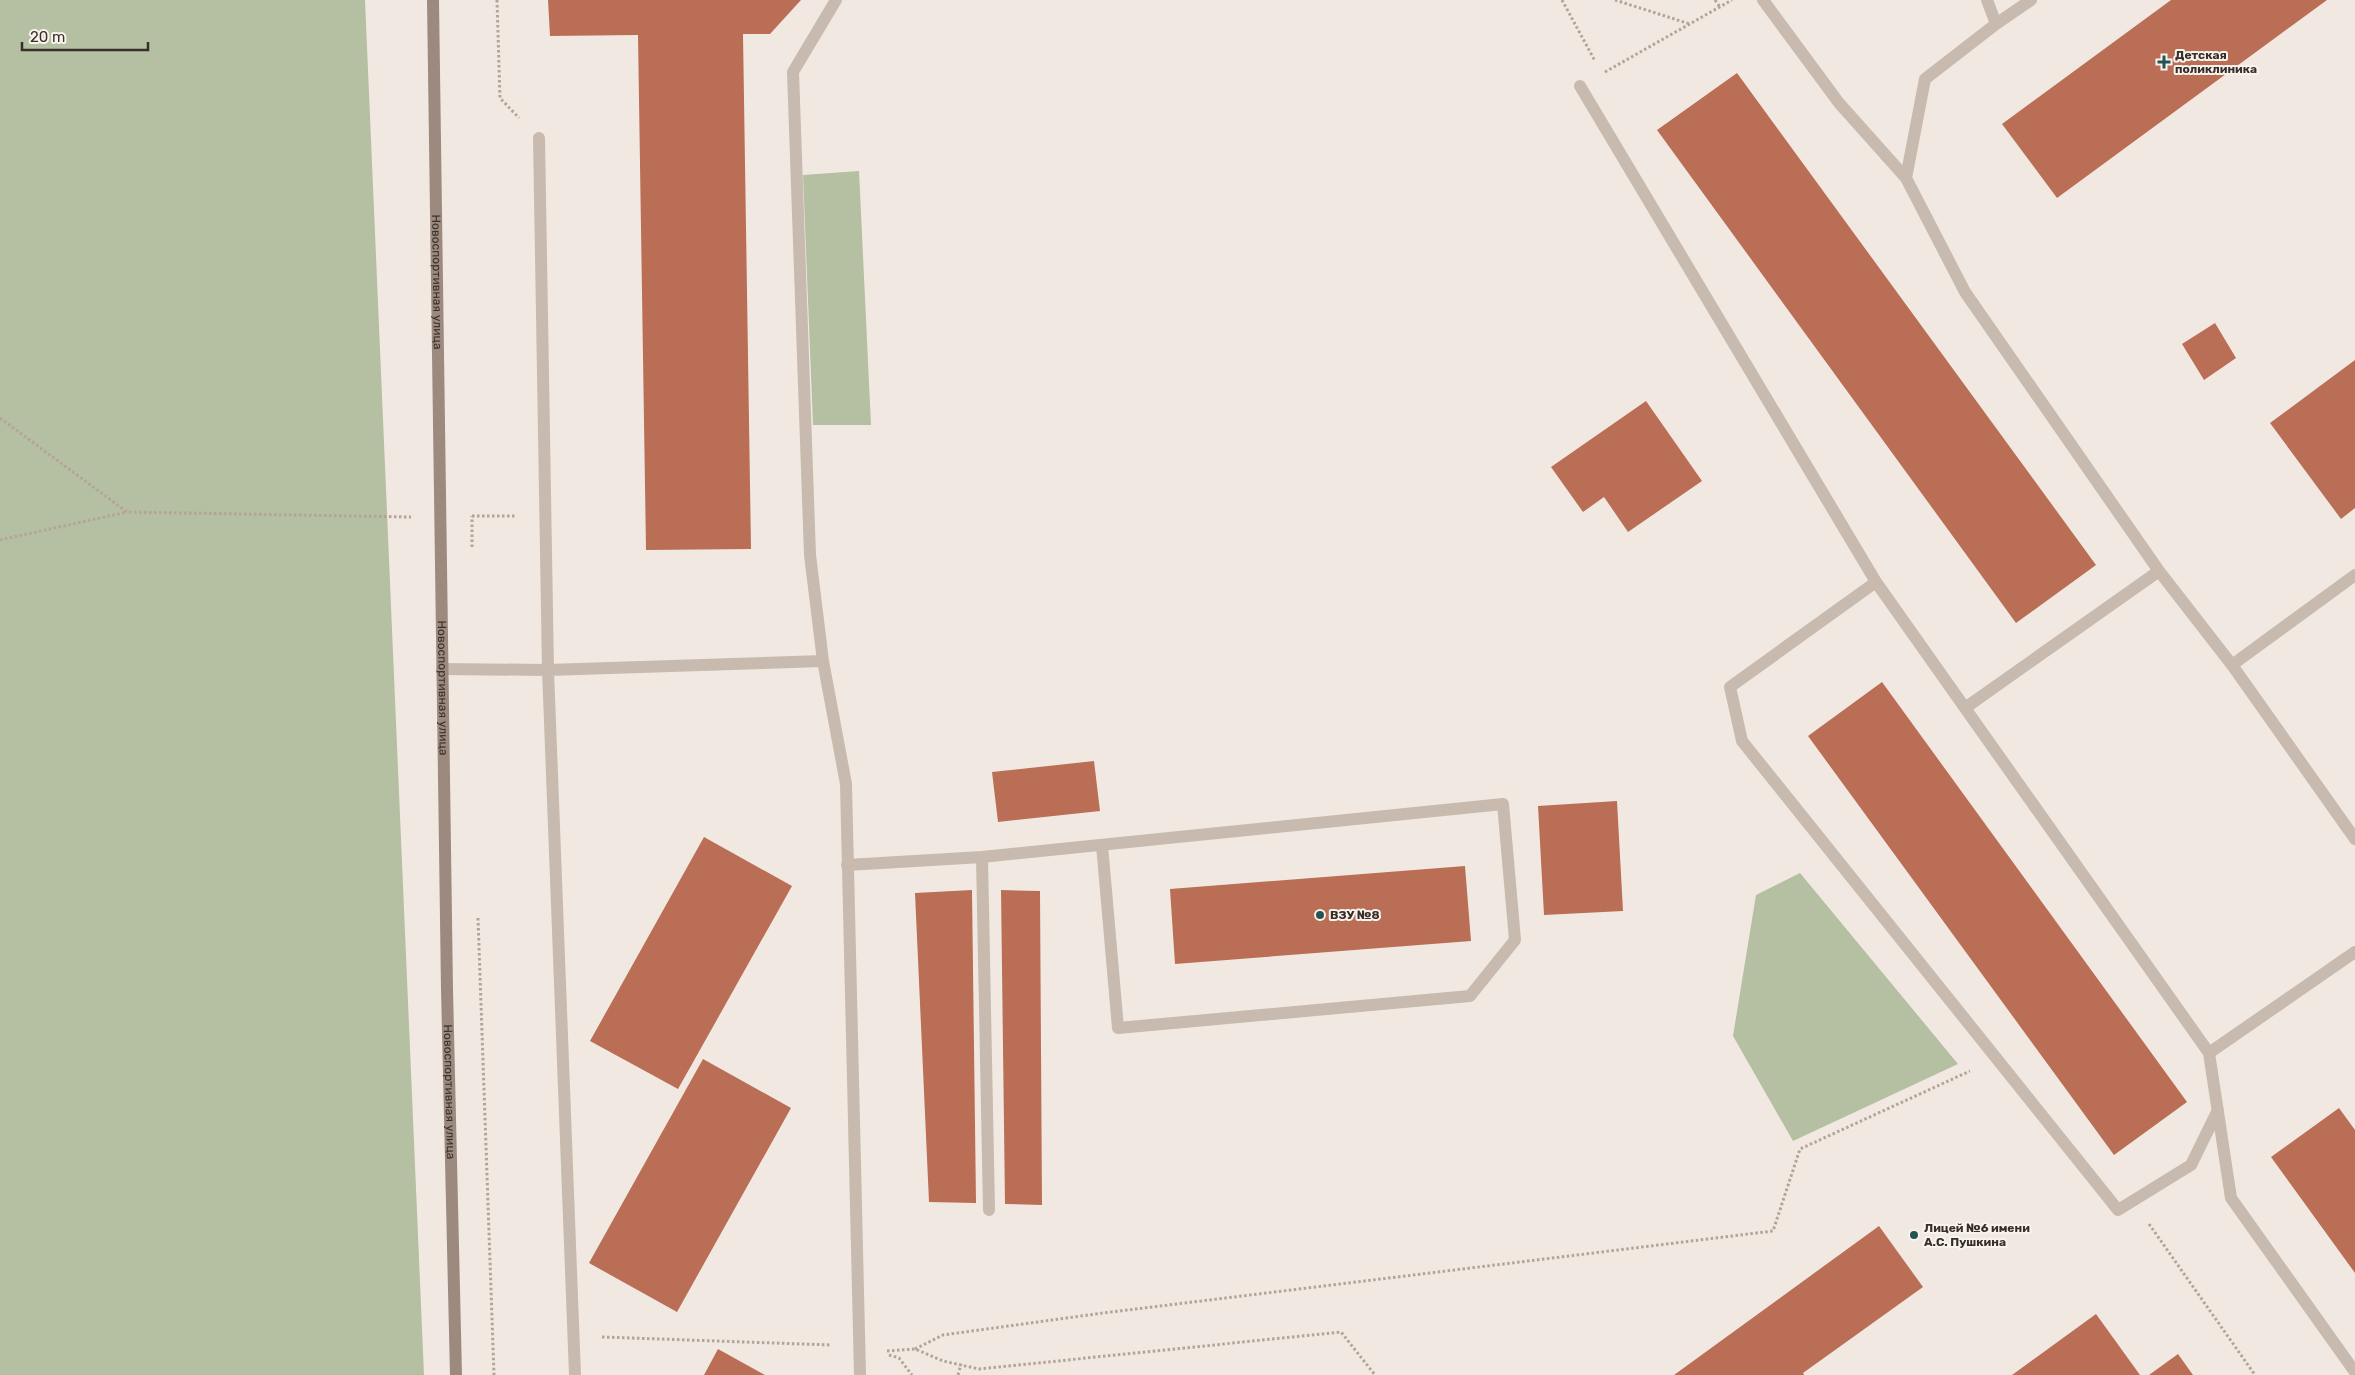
<svg xmlns="http://www.w3.org/2000/svg" width="2355" height="1375" font-family="Rubik,sans-serif">
  <style>
    .green { fill: #b5bfa2 }
    .building { fill: #ba6e56 }
    .lines { fill: none; stroke-linecap: round; stroke-linejoin: round }
    .path { stroke: #b4a498; stroke-width: 3; stroke-dasharray: 2.5 2.5; stroke-linecap: butt }
    .service { stroke: #c8baae; stroke-width: 12 }
    .secondary { stroke: #9c8a7f; stroke-width: 12 }
    .poi-dot { fill: #255255; stroke: #f9f3ed; stroke-width: 2 }
    .labels { text-anchor: middle; dominant-baseline: central; stroke-width: 4; stroke-linejoin: round; paint-order: stroke }
    .poi-label { font-size: 12px; font-weight: bold; fill: #382f2b; stroke: #f9f3ed; text-anchor: start }
    .street-label { font-size: 12px; fill: #382f2b; stroke: #f9f3ed }
  </style>
  <rect width="100%" height="100%" fill="#f1e9e1"/>
  <path class="green" d="M0,0h365l59,1375h-424z
    M859,171l12,254h-58l-10,-250z
    M1800,873l158,191 -165,77 -60,-105 23,-141z"/>
  <path class="building" d="M548,0h253l-31,34h-27l8,515 -105,1 -8,-515 -88,1z
    M2171,0h156l-270,198 -55,-74z
    M1737,73l359,492 -80,58 -359,-493z
    M2215,323l21,35 -32,22 -22,-36z
    M2355,360v148l-14,11 -71,-96z
    M1646,401l56,80 -74,51 -24,-35 -21,15 -32,-45z
    M1882,682l305,420 -73,53 -306,-419z
    M1094,761l6,50 -102,11 -6,-50z
    M1617,801l6,110 -79,4 -6,-109z
    M704,837l88,49 -114,203 -88,-48z
    M1465,866l6,75 -296,23 -5,-75z
    M972,890l4,313 -47,-1 -14,-309z
    M1001,890l39,1 2,314 -37,-1z
    M703,1059l88,49 -114,204 -88,-49z
    M2339,1108l16,22v143l-84,-116z
    M1879,1226l44,61 -120,86 1,2h-130z
    M2096,1314l44,61h-128z
    M718,1349l47,26h-61z
    M2178,1354l15,21h-44z"/>
  <g class="lines">
    <path class="path" d="M497,0l3,98 19,20
      M1562,0l33,61
      M1615,0l75,24
      M1715,0l5,7
      M1605,72l127,-72
      M0,418l127,94 284,5
      M472,516h44
      M0,540l127,-28
      M472,547v-31
      M478,918l16,457
      M2149,1224l106,151
      M602,1337l229,8
      M915,1349l28,-14 160,-22 670,-82 27,-82 170,-78
      M887,1351l28,-2 28,12 36,8 362,-37 34,43
      M889,1355l10,3 13,17
      M958,1375l3,-11"/>
    <path class="service" d="M1763,0l76,103 67,75
      M1987,0l9,24 -71,55 -19,99 59,114 194,279 73,94 123,174
      M1996,24l35,-24
      M1580,86l296,496
      M539,138l9,532 27,705
      M2159,571l-194,137 -89,-126 -146,105 12,54 376,469 73,-45 27,-55
      M823,661l23,123 14,591
      M2232,665l123,-90
      M442,669l106,1 275,-9 -13,-106 -17,-483 43,-72
      M1965,708l244,345
      M982,857l521,-53 12,136 -45,56 -352,32 -16,-183
      M847,865l135,-8 7,353
      M2355,952l-146,101 22,145 124,174"/>
    <path class="secondary" id="s1" d="M433,0l14,989 9,386"/>
  </g>
  <g class="poi-dot">
    <path d="M2161.5 54.5h5v5h5v5h-5v5h-5v-5h-5v-5h5z"/>
    <circle cx="1320" cy="915" r="5"/>
    <circle cx="1914" cy="1235" r="5"/>
  </g>
  <g class="labels">
    <g class="poi-label">
      <text x="2175" y="55">Детская<tspan x="2175" dy="14">поликлиника</tspan></text>
      <text x="1330" y="915">ВЗУ №8</text>
      <text x="1924" y="1228">Лицей №6 имени<tspan x="1924" dy="14">А.С. Пушкина</tspan></text>
    </g>
    <g class="street-label">
      <text stroke="none"><textPath href="#s1" startOffset="282">Новоспортивная улица</textPath></text>
      <text stroke="none"><textPath href="#s1" startOffset="688">Новоспортивная улица</textPath></text>
      <text stroke="none"><textPath href="#s1" startOffset="1092">Новоспортивная улица</textPath></text>
    </g>
  </g>
  <path d="M22 42v8h126v-8" fill="none" stroke="#382f2b" stroke-width="2.5"/>
  <text x="30" y="42" font-size="15" fill="#382f2b" stroke="#f9f3ed" stroke-width="4" paint-order="stroke">20 m</text>
</svg>
